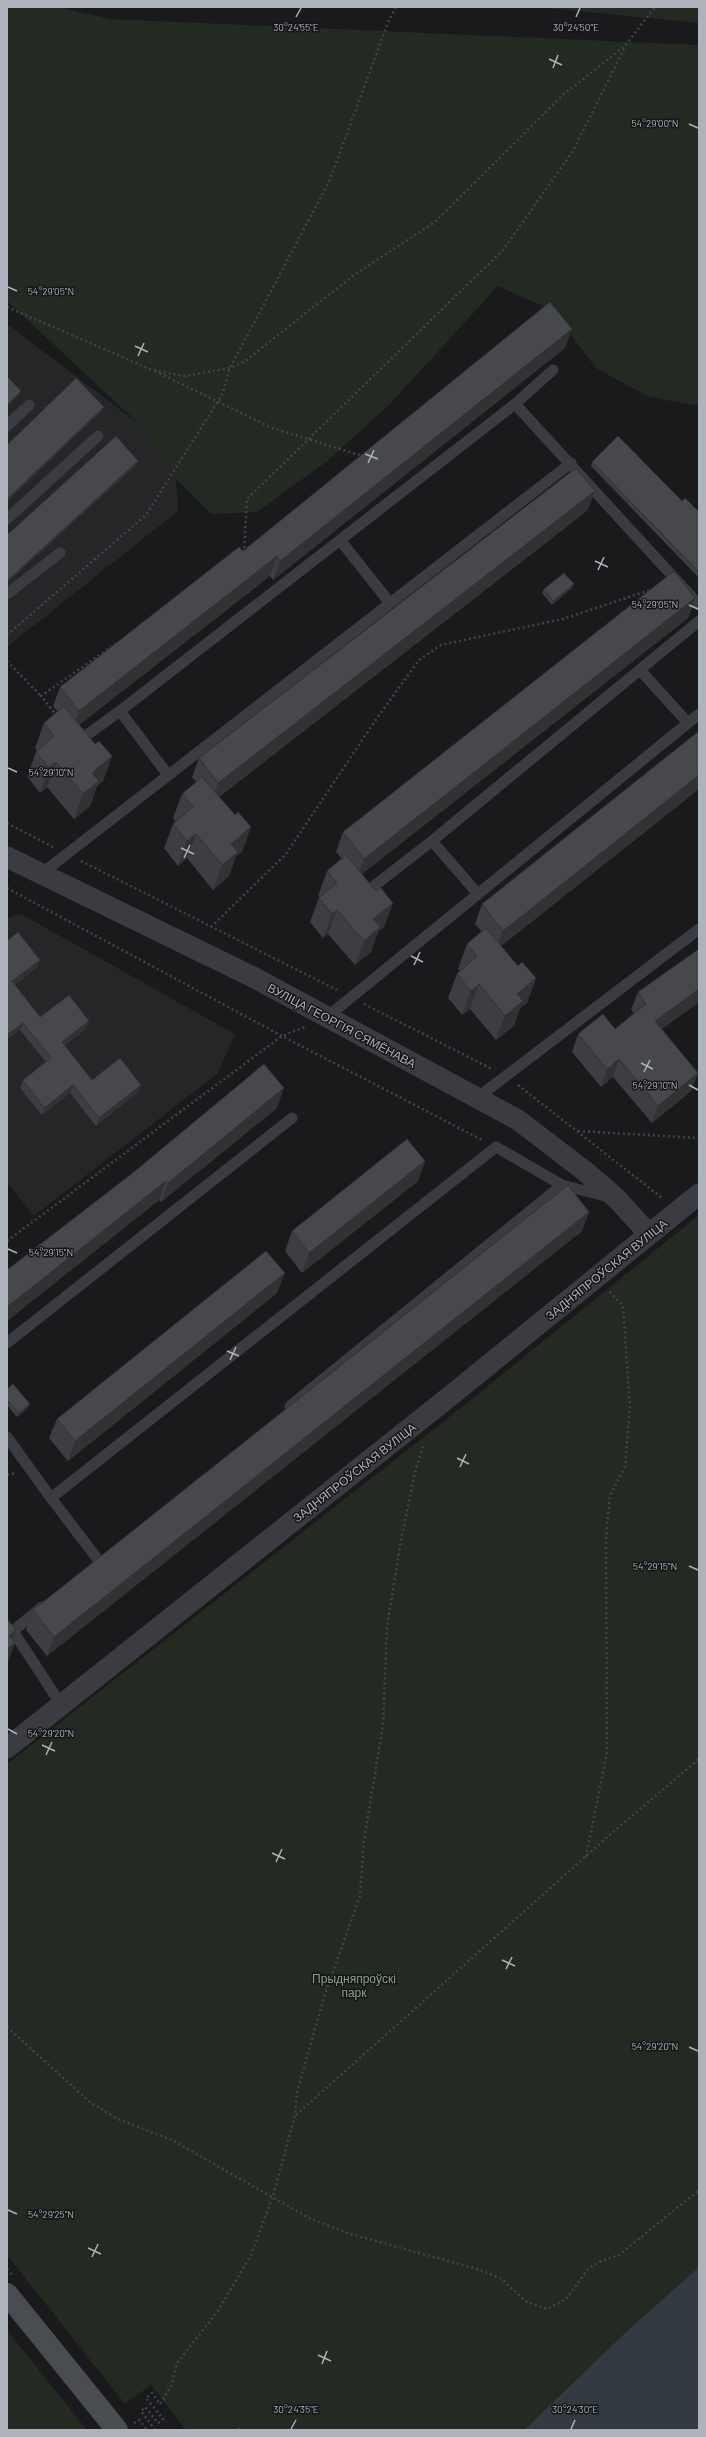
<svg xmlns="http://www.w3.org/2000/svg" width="706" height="2437" font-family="Barlow,sans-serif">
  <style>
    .built { fill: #262629 }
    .green { fill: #222a22 }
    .water { fill: #303a40 }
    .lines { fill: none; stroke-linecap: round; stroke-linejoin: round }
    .path { stroke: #414448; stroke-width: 2.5; stroke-dasharray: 2 3; stroke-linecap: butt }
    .service { stroke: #3b3c41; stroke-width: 11 }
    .minor { stroke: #3b3c41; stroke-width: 21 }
    .secondary { stroke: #494c51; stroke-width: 22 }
    .wall { fill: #3d3e41 }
    .shaded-wall { fill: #323235 }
    .building { fill: #47484c; stroke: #323235 }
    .ticks { fill: none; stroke: #adb2bb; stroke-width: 1.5 }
    .labels { text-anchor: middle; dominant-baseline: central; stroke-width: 3; stroke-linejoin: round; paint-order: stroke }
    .street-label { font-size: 12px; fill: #adb2bb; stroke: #151517 }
    .park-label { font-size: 12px; fill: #86a585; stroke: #151517 }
    .ticks-label { font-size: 10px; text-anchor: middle; fill: #adb2bb; stroke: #151517; stroke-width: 3; stroke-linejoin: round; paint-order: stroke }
  </style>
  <rect width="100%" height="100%" fill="#1a1a1c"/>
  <path class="built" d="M7,324l132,100 37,55 2,32 -171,136z
    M21,914l214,120 -17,39 -184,143 -27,-33v-265z"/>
  <path class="green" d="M7,7h50l54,12 588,26v361l-50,-9 -53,-29 -44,-58 -54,-24 -109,119 -63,57 -69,50 -46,2 -35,-35 -37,-55 -132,-123z
    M536,7h163v16z
    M699,1215v1052l-73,65 -102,98h-338l-35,-45 -26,19 -118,-149v-491l455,-357z
    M7,2330l80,100h-80z"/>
  <path class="water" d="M699,2267v163h-175l102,-98z"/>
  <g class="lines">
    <path class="path" d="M7,307l145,63 32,6 46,-8 14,-6 110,-87 81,-53 129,-128 61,-48 30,-39
      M155,371l117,57 91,28
      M244,553l3,-54 256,-249 70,-99 51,-102
      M7,635l139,-120 77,-122 7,-25 99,-186 60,-162 7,-13
      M7,661l34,35
      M57,716l-16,-20 77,-54
      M7,823l46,24
      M81,861l256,129
      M7,888l275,148 200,104
      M211,927l75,-73 89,-133 44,-61 22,-15 122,-26 90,-30
      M364,1004l128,65
      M518,1085l144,113
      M578,1131l121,7
      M7,1241l275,-205 23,-9
      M7,1475l9,-2
      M586,1857l21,-105 -1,-215 4,-42 15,-28 5,-61 -7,-100 -14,-15
      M7,2027l84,76 29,17 52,20 137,78 38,15 130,36 23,9 27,24 20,7 19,-10 22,-30 11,-7 20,-7 80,-65
      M296,2115l317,-283 86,-73
      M7,2269l5,6
      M134,2423l5,-3 8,10
      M155,2430l-14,-19 4,-4 13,16 5,-4 -17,-21 6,-5 8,11 11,-18 6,-23 41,-52 33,-56 22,-59 22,-81 2,-23 27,-95 36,-101 4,-56 19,-115 4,-99 14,-86 14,-68 9,-29"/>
    <path class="service" d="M515,404l38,-34
      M7,426l22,-21
      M7,519l91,-83
      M340,540l50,63
      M7,594l53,-41
      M640,670l48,53
      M84,737l36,-26
      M168,775l-48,-64 395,-307 184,201
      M432,841l46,53
      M41,874l530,-411
      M374,886l58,-45 267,-220
      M327,1017l372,-303
      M477,1098l222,-169
      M7,1343l285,-225
      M290,1406l272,-221 47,12
      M7,1437l44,61 445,-351 66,38
      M51,1498l48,63
      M42,1607l-29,24 49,75"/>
    <path class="minor" d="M7,857l248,121 263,142 68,52 30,26 33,36
      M7,1748l442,-351 250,-203"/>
    <path class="secondary" d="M7,2294l110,136"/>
  </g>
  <path class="wall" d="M565,348l-292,232 -3,-4 -191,149 16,19 17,12 -9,25 -6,5 -7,20 -16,13 -27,-32 -7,6 -13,-17 9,-24 1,-1 -2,-3 9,-25 14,-11 -5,-6 7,-19 183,-136z
    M592,462l90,39 17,11v66l-108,-112z
    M588,510l-369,287 23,55 -6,4 -7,20 -16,14 -26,-32 -9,8 -14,-18 9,-24 2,-3 -2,-3 9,-24 14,-12 -4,-5 7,-19z
    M572,588l-20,17 -10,-12 2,-4z
    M695,598l-7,20 -326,256 14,17 17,12 -9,24 -6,5 -7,20 -16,13 -27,-31 -5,4 -13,-16 9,-25 -1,-1 9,-25 15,-12 -6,-7 7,-20z
    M699,731v58l-198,157 17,20 18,12 -9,25 -7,5 -6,18 -18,14 -26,-31 -8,6 -14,-17 9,-24 3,-3 -2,-2 9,-25 15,-12 -7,-8 7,-20z
    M7,941l33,19 -3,7 -22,18 25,32 47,11 -23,18 28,34 49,5 -3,7 -42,34 -26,-33 -28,22 -22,-27 3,-8 23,-18 -26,-32z
    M699,949v53l-37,27 30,61 -40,33 -39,-46 -12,10 -29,-35 6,-18 37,-5 19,-16 -3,-3 7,-18z
    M277,1108l-116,94 -2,-2 -152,121v-51z
    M425,1161l-7,20 -116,92 -17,-22 7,-20z
    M589,1212l-7,19 -535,425 -21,-26 7,-20z
    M277,1293l-209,168 -19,-23 8,-19z
    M7,1389l21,19 -11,9 -10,-12z"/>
  <path class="shaded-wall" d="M572,329l-7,19 -292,232 7,-19z
    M21,391l-1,4 -13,12v-2z
    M104,407l-2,4 -95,91v-3z
    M138,461l-1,4 -130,118v-2z
    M595,491l-7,19 -377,293 7,-20z
    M277,556l-7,20 -198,154 7,-19z
    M574,584l-2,4 -20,17 1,-4z
    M695,598l-7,20 -331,260 7,-19z
    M112,756l-9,25 -6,5 -7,20 -16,13 9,-25 9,-21z
    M56,762l-9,25 -7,6 9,-25z
    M699,775v14l-203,161 7,-19z
    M251,827l-9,25 -6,4 -7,20 -16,14 9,-25 9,-21z
    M196,834l-9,24 -9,8 9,-25z
    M393,903l-9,24 -6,5 -7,20 -16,13 9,-24 9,-22z
    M337,910l-9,24 -5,4 9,-24z
    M40,960l-3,7 -28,22 3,-8z
    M536,978l-9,25 -7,5 -6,18 -18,14 9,-24 12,-22z
    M479,984l-9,25 -8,6 9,-24z
    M699,989v13l-50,36 6,-17z
    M89,1021l-2,7 -28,22 3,-8z
    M23,1023l-3,7 -13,10v-5z
    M619,1059l-6,18 -12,10 6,-18z
    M698,1073l-6,17 -40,33 6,-17z
    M73,1085l-3,8 -28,22 2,-7z
    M141,1085l-3,7 -42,34 3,-8z
    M284,1088l-7,20 -116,94 7,-19z
    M425,1161l-7,20 -116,92 7,-20z
    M166,1181l-7,19 -152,121v-14z
    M589,1212l-7,19 -535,425 7,-19z
    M285,1273l-8,20 -209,168 7,-20z
    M30,1404l-2,4 -11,9 2,-4z
    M16,1630l-6,16 5,-3 -8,22v-22l2,-7z"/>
  <path class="building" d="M550,302l22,27 -292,232 -3,-5 -198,155 -19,-24 179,-140 4,4z
    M7,376l14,15 -14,14z
    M76,378l28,29 -97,92v-54z
    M116,436l22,25 -131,120v-46z
    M618,436l64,65 3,-3 14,14v60l-107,-110z
    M576,468l19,23 -377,292 -19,-25z
    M674,571l21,27 -331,261 -21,-27z
    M564,573l10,11 -21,17 -9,-12z
    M64,706l31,38 4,-3 13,15 -20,17 7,8 -16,13 -27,-32 -7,6 -13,-16 18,-16 -10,-13z
    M699,731v44l-196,156 -21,-27z
    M202,777l33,38 3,-3 13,15 -20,17 7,8 -16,13 -26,-31 -9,7 -14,-17 20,-17 -11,-13z
    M346,855l30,36 4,-4 13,16 -20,16 7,8 -16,14 -27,-31 -5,4 -13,-16 18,-15 -10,-12z
    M486,928l32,38 4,-4 14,16 -19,16 6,7 -18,15 -26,-32 -8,7 -14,-17 20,-18 -10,-12z
    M18,932l22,28 -28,21 28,36 29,-22 20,26 -27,21 30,38 28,-22 21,27 -42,33 -26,-33 -29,23 -21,-28 28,-22 -28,-35 -16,12v-94z
    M699,949v40l-44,32 43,52 -40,33 -39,-47 -12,10 -29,-35 25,-20 12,15 31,-25 -8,-12z
    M264,1064l20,24 -116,95 -2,-2 -159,126v-37l127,-98z
    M407,1139l18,22 -116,92 -17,-22z
    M568,1185l21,27 -535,425 -21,-27z
    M266,1251l19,22 -210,168 -18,-22z
    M13,1384l17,20 -11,9 -12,-13v-11z
    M7,1619l9,11 -7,6 6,7 -8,6z
    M239,2427l2,3h-6z"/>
  <path class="ticks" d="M296,17l5,-9M576,17l4,-9M549,59l13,6M553,68l5,-13M689,124l9,4M8,287l9,4M135,346l13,6M138,356l6,-13M365,454l13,5M368,463l6,-13M595,561l13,6M598,570l6,-13M689,605l9,4M8,768l9,4M181,848l13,6M184,858l6,-13M411,956l12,6M414,965l6,-13M641,1063l12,6M644,1072l6,-12M689,1085l9,5M8,1249l9,4M227,1351l12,5M230,1360l6,-13M457,1458l12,6M460,1467l6,-13M689,1566l9,4M8,1729l9,5M42,1745l13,6M46,1755l6,-13M272,1853l13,6M276,1862l6,-13M502,1960l13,6M506,1969l6,-12M689,2047l9,4M8,2210l9,4M88,2248l13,6M92,2257l6,-13M318,2355l13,6M322,2364l5,-13M291,2429l5,-9M571,2429l4,-9"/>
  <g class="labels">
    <g class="street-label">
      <text transform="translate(342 1025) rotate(28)">ВУЛІЦА ГЕОРГІЯ СЯМЁНАВА</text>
      <text transform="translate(606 1269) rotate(-39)">ЗАДНЯПРОЎСКАЯ ВУЛІЦА</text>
      <text transform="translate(354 1472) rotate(-38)">ЗАДНЯПРОЎСКАЯ ВУЛІЦА</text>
    </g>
    <g class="park-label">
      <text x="354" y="1978">Прыдняпроўскі<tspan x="354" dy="14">парк</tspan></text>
    </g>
  </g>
  <g class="ticks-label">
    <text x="296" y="31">30°24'55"E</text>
    <text x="576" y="31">30°24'50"E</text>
    <text x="655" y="127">54°29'00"N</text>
    <text x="51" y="295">54°29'05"N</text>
    <text x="655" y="608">54°29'05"N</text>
    <text x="51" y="776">54°29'10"N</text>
    <text x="655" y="1089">54°29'10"N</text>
    <text x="51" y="1256">54°29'15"N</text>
    <text x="655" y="1570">54°29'15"N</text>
    <text x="51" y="1737">54°29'20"N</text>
    <text x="655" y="2050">54°29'20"N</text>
    <text x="51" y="2218">54°29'25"N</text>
    <text x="296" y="2413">30°24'35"E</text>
    <text x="575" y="2413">30°24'30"E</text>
  </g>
  <rect width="706" height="2437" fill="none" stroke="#adb2bb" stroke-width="16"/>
</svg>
